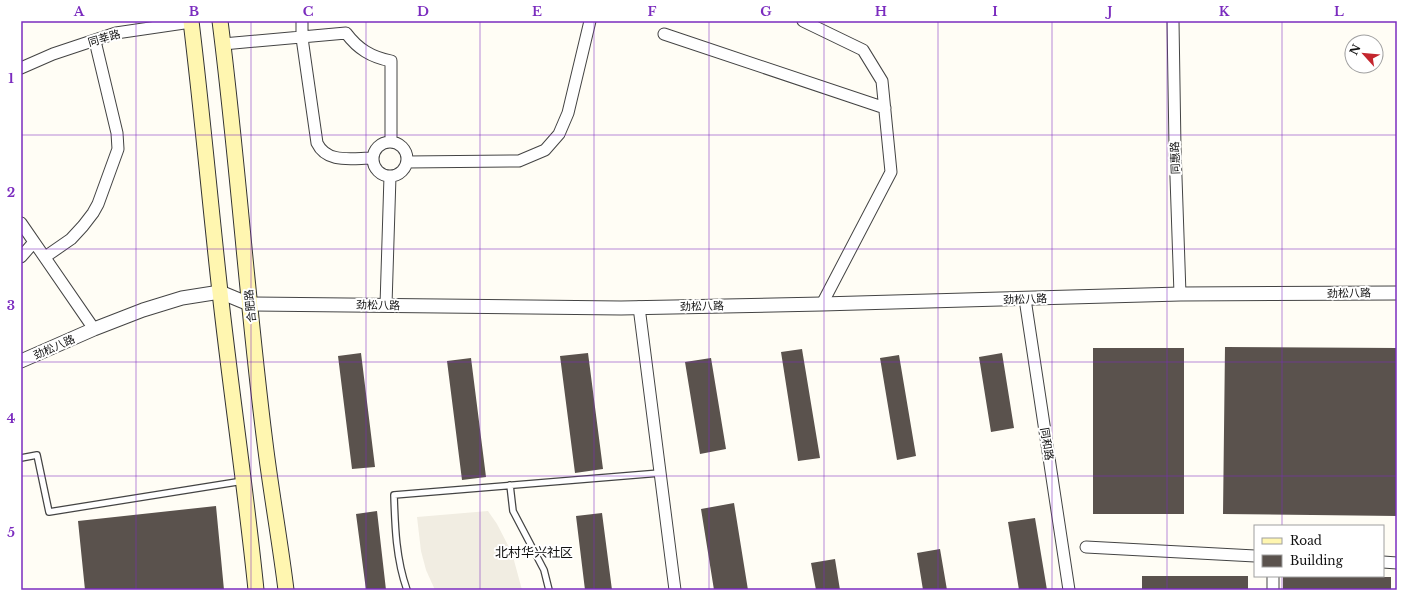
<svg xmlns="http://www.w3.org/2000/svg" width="1418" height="611" font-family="'Libre Baskerville','Noto Sans SC',serif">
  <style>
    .plaza { fill: #f1ede2 }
    .building { fill: #5a524d }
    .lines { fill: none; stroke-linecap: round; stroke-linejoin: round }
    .service-casing { stroke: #444; stroke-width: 8 }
    .minor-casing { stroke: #444; stroke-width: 13 }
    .tertiary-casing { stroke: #444; stroke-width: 15 }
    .secondary-casing { stroke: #333; stroke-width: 17 }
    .service { stroke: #fff; stroke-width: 5.5 }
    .minor { stroke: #fff; stroke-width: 11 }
    .tertiary { stroke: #fff; stroke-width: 13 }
    .secondary { stroke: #fff6b0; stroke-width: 15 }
    .grid { fill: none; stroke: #7b2cbf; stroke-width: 1; stroke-opacity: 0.55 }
    .labels { text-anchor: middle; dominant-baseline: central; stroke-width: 4; stroke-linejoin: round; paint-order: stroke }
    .street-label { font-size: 11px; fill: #111; stroke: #fff }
    .quarter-label { font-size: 13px; fill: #111; stroke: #fff }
    .neatline { fill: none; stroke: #7b2cbf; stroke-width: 1.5 }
    .grid-label { font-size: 13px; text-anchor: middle; font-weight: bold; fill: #7b2cbf }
  </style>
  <rect width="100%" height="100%" fill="#fffdf5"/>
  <path class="plaza" d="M488,511l9,13 15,29 10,37h-87l-9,-20 -5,-19 -4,-34z"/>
  <path class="building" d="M1225,347l172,1v168l-174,-2z
    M1093,348h91v166h-91z
    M802,349l18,109 -22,3 -17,-109z
    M361,353l14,114 -23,2 -14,-113z
    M588,353l15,116 -28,4 -15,-117z
    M1002,353l12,75 -23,4 -12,-75z
    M899,355l17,101 -19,4 -17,-102z
    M471,358l15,119 -24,3 -15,-119z
    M711,358l15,91 -26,5 -15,-92z
    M734,503l14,87h-34l-13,-81z
    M216,506l8,84h-139l-7,-69z
    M377,511l9,79h-20l-10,-76z
    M602,513l10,77h-27l-9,-74z
    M1035,518l12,72h-28l-11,-68z
    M940,549l7,41h-24l-6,-37z
    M835,559l5,31h-24l-5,-27z
    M1142,576h106v14h-106z
    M1283,577h108v13h-108z"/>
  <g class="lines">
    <g class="service-casing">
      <path id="service" d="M21,458l16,-3 12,57 194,-31
        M510,485l3,26 31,59 5,20
        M407,590c-11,-31 -12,-63 -13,-95l266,-22"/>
    </g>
    <g class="minor-casing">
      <path id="minor" d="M302,21v17l15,105c10,21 35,15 56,15
        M803,21l60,29 19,31 9,91 -69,132
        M1173,21l2,127 5,146
        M664,34l221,74
        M223,44l123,-11c12,16 25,24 45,28v80
        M21,68l32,-14 63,-21 75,-11
        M373 159a17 17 0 1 1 34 0a17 17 0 1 1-34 0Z
        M407,162l112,-1 26,-11 14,-16 9,-21 22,-92
        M21,223l73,106
        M21,257l13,-15
        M45,257l26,-18 12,-13 10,-13 5,-9 20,-55 -1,-16 -22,-92
        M1025,299l44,291
        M386,305l4,-129
        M639,307l36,283
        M1086,547l169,9
        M1383,562l14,1
        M1273,576v14"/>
    </g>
    <g class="tertiary-casing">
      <path id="tertiary" d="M21,361l73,-32 49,-19 39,-12 38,-6 29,12 372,4 201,-4 358,-10 217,-1"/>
    </g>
    <g class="secondary-casing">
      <path id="secondary" d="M191,21c11,90 19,181 29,271 11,100 26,199 36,298
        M220,21c18,140 27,282 45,422 6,49 15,98 21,147"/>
    </g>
    <use href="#service" class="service"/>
    <use href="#minor" class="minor"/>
    <use href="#tertiary" class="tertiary"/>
    <use href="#secondary" class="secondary"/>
  </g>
  <path class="grid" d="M136,21v569M251,21v569M366,21v569M480,21v569M594,21v569M709,21v569M824,21v569M938,21v569M1052,21v569M1167,21v569M1282,21v505M21,135h1376M21,249h1376M21,362h1376M21,476h1376M1282,576v14"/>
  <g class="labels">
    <g class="street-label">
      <text transform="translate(104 38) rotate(-16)">同莘路</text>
      <text transform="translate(1175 158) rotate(-92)">同惠路</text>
      <text transform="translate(1349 293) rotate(-1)">劲松八路</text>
      <text transform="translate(1025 299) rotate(-2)">劲松八路</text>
      <text transform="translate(378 305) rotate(1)">劲松八路</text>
      <text transform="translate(250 306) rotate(-96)">合肥路</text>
      <text transform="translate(702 306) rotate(-1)">劲松八路</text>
      <text transform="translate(54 347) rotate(-24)">劲松八路</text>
      <text transform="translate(1047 444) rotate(81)">同和路</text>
    </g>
    <g class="quarter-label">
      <text x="534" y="552">北村华兴社区</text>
    </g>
  </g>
  <rect width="1418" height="611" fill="none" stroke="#ffffff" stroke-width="44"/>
  <rect x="1254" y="525" width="130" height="52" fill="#ffffff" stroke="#a0a0a0"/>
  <rect x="1262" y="538" width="20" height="6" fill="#fff6b0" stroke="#a0a0a0"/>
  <text x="1290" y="545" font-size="12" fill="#111111">Road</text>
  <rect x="1262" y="555" width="20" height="12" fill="#5a524d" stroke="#a0a0a0"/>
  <text x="1290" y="565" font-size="12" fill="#111111">Building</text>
  <g transform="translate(1364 54) rotate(297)"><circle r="19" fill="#ffffff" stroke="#a0a0a0"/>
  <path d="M0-3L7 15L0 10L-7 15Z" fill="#c4262e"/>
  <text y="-6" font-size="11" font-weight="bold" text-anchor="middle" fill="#111111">N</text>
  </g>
  <rect x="22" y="22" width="1374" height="567" class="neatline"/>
  <g class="grid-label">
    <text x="79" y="16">A</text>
    <text x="194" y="16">B</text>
    <text x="308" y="16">C</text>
    <text x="423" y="16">D</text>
    <text x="537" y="16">E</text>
    <text x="652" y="16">F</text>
    <text x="766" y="16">G</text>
    <text x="881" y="16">H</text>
    <text x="995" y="16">I</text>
    <text x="1110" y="16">J</text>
    <text x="1224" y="16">K</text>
    <text x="1339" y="16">L</text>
    <text x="11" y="83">1</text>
    <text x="11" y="197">2</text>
    <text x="11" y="310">3</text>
    <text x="11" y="423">4</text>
    <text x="11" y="537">5</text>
  </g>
</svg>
